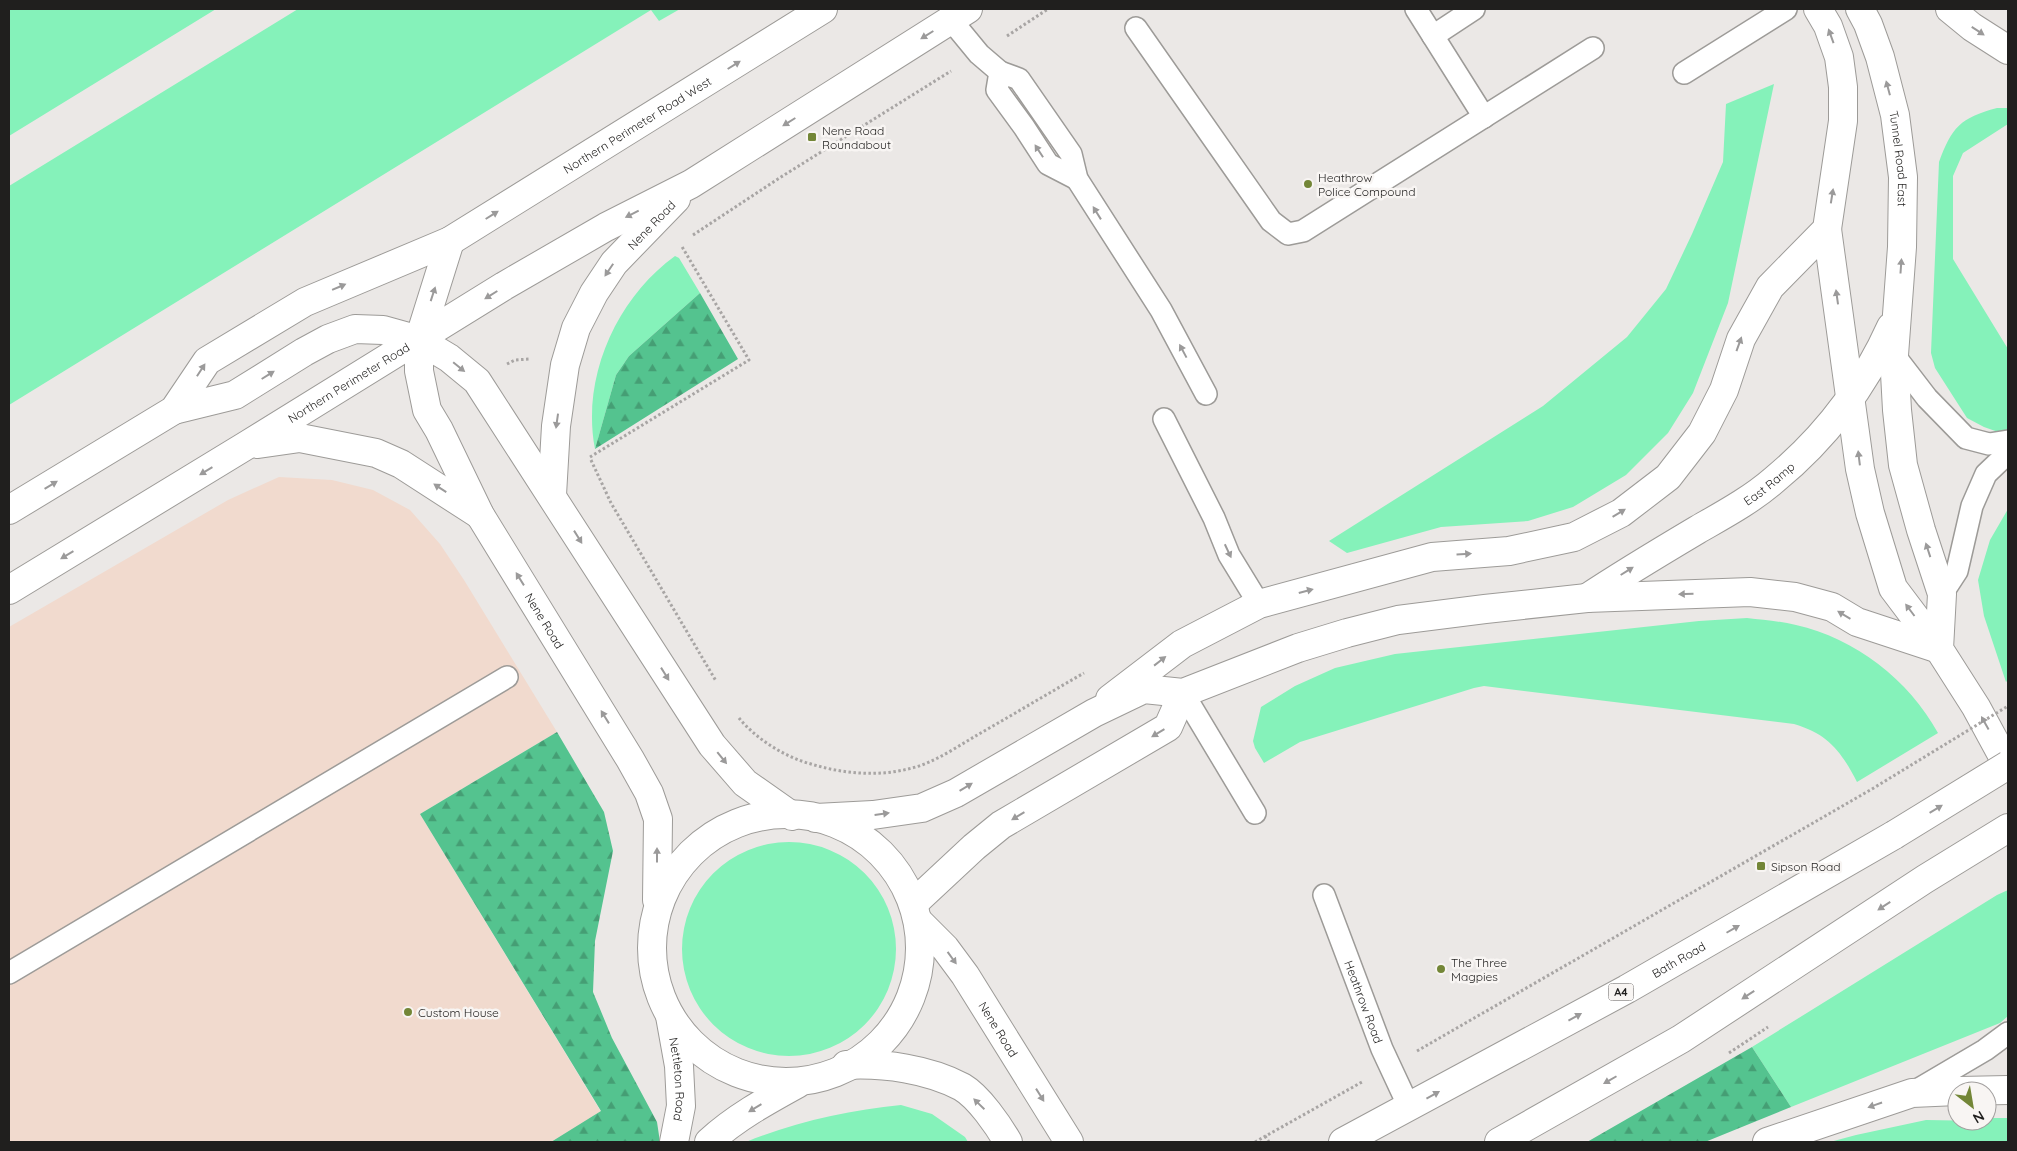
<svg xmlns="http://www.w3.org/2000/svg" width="2017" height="1151" font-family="Quicksand,sans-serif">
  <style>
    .commercial { fill: #f1dace }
    .grass { fill: #85f2ba }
    .forest { fill: url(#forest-firs) }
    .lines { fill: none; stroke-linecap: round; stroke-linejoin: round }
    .service-casing { stroke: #9d9b98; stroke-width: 24 }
    .minor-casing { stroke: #9d9b98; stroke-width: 30 }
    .tertiary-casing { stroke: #9d9b98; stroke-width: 30 }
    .trunk-casing { stroke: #9d9b98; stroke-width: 30 }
    .path { stroke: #a8a5a4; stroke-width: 3; stroke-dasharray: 2.5 2.5; stroke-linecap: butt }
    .service { stroke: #fff; stroke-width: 21 }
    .minor { stroke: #fff; stroke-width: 28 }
    .tertiary { stroke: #fff; stroke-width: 28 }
    .trunk { stroke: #fff; stroke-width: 28 }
    .trunk-bridge-casing { stroke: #9d9b98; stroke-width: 30; stroke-linecap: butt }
    .path-bridge { stroke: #a8a5a4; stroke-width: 3; stroke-dasharray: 2.5 2.5; stroke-linecap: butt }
    .trunk-bridge { stroke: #fff; stroke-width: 28 }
    .oneway { fill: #9b9a9a }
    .poi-dot { fill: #738637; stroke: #f8f5f3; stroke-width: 2 }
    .labels { text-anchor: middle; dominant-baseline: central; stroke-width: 5; stroke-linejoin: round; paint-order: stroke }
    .shield { fill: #f8f5f3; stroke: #615f5e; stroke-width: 1 }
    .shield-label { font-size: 11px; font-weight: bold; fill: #201f1e }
    .street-label { font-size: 12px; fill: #201f1e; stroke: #f8f5f3 }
    .poi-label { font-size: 12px; fill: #201f1e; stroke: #f8f5f3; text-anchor: start }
  </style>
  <defs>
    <pattern id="forest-firs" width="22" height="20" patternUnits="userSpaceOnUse" patternTransform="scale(1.25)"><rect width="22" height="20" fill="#54c38f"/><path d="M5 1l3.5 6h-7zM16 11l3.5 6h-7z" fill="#459e74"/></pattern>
  </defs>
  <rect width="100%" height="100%" fill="#ebe8e6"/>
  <path class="commercial" d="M279,477l53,3 41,10 37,20 30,34 24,36 93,152 -137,82 181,298 -50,30h-542v-515l219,-127z"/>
  <path class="grass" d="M9,9h207l-207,127z
    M298,9h382l-21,12 -8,-11 -642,395v-219z
    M1774,84l-46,219 -35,90 -25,40 -42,42 -53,32 -45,14 -87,6 -94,26 -18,-12 214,-135 84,-69 39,-48 26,-55 31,-72 3,-58z
    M1997,108h11v16l-45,29 -10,23v83l55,90v81l-7,3 -17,-6 -17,-9 -32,-50 -4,-15 8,-191c13,-35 21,-44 58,-54z
    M675,256l4,2 21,35 -71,63 -13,19 -21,74c-14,-72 22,-151 80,-193z
    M2008,509v171l-2,2 -22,-66 -6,-36 12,-40z
    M1747,618c16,2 33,3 49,7 59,13 113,55 142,108l-81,49c-16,-31 -29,-48 -63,-58l-310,-38 -10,2 -174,54 -36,21 -9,-15 -2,-7 8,-34 34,-21 40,-18 60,-14 304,-33z
    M682 949a107 107 0 1 1 214 0a107 107 0 1 1-214 0Z
    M2008,890v126l-8,7 -209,84 -39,-60 245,-152z
    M901,1105l31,9 33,23 3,5h-222c49,-20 103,-32 155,-37z
    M1987,1118h21v24h-178l26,-7 70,-15 61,1z"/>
  <path class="forest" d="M700,293l38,66 -143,90 21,-74 13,-19z
    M557,732l47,80 9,39 -18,90 -2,51 19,46 45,84 3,20h-109l50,-31 -181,-297z
    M1752,1047l39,60 -86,35h-118z"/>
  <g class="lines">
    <g class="service-casing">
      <g id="service">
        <path d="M1416,9l68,108"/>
        <path d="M951,20l28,34 21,18 -3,18 27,37 24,37 29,15"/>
        <path d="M1136,28l135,193 17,13 15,-3 290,-183"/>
        <path d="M1433,36l41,-27"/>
        <path d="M1000,72l19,7 52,75 6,25 84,131 45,84"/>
        <path d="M1684,73l102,-64"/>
        <path d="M1894,355l33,43 39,40 23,6 19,-3"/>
        <path d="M1164,419l50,99 15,37 30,49"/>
        <path d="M1942,594l15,-23 15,-65 14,-32 22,-21"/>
        <path d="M1183,693l72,120"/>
        <path id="s1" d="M1324,895l58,154 27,58"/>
        <path d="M9,973l498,-296"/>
        <path d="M1912,1093l73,-43 23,-17"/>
      </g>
    </g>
    <g class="minor-casing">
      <g id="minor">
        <path d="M1827,229l33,240 10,44 23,75 46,61"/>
        <path d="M1110,699l72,-55 77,-40 173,-47 77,-6 65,-14 47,-24 47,-36 34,-44 22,-43 17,-51 29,-52 57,-58 16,-108v-34l-4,-30 -11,-31 -10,-17"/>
        <path id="s2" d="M670,1016l9,50 2,40 -7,36"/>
        <path d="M709,1142c26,-24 57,-41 88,-58"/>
      </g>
    </g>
    <g class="tertiary-casing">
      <g id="tertiary">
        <path id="s3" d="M1860,9l8,15 12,33 15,58 8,62 -1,70 -8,108 3,55 6,55 18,65 21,64 -3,55 37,58 32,59"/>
        <path d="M1950,9l22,18 36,23"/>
        <path id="s4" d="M450,241l-31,99v31l8,39 12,20 41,85 150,244 19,34 9,26 -1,81"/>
        <path d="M174,410l61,-15 69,-43 24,-13 27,-10 28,1 36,10 30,18 28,23 235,364 33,38 47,33"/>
        <path d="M258,444l42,-6 76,15 25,11 79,51"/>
        <path id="s5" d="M552,495l4,-69 9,-61 11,-37 18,-35 20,-30 62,-64"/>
        <path id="s6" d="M9,510l165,-100 33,-49 98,-59 145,-61 373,-232"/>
        <path id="s7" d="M9,590l238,-145 257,-159 102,-59 85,-43 277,-175"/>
        <path id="s8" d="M1587,598c36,-24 73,-46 110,-68 26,-15 54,-30 77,-50 51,-42 90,-93 117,-153"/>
        <circle cx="786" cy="948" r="134"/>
        <path d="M816,818l57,-3 49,-7 34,-15 138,-80 50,-24 39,4 115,-45 49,-15 51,-13 87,-11 102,-11 163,-6 45,5 37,10 25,15 82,27"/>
        <path d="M915,902l59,-55 27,-22 167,-98 15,-34"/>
        <path id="s9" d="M919,922l26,26 20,27 104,167"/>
        <path d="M846,1065c38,-2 82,4 116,22 17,10 36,38 46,55"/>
        <path d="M1960,1091l48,-1"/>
        <path d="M1767,1142l145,-49 45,-2"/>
      </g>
    </g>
    <g class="trunk-casing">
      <g id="trunk">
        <path id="s10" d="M1343,1142l284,-153 267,-154"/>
        <path d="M1499,1142l182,-103 244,-160 83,-51"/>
      </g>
    </g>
    <path class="path" d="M1007,36l41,-27
      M693,235l88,-58 170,-106
      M507,364l8,-4 15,-1
      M590,457l159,-97 -68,-115
      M591,460l20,43 105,178
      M739,718c17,21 46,39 72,46 33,10 68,13 101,4 24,-6 46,-22 67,-34 35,-20 70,-41 105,-61
      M1417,1051l455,-262
      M1729,1053l39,-26
      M1265,1136l4,6
      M1255,1142l107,-60"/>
    <use href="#service" class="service"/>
    <use href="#minor" class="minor"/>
    <use href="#tertiary" class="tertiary"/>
    <use href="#trunk" class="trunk"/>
    <g class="trunk-bridge-casing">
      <path id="trunk-bridge" d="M1894,835l114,-70"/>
    </g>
    <path class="path-bridge" d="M1872,789l136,-83"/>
    <use href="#trunk-bridge" class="trunk-bridge"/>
  </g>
  <defs><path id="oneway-solid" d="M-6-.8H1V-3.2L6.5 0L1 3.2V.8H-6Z" transform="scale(1.25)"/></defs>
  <g class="oneway">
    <use href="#oneway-solid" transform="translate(1978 31) rotate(33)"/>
    <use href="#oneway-solid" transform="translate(927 35) rotate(148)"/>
    <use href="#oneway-solid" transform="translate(1831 36) rotate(-110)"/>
    <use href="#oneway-solid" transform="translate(734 65) rotate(-32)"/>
    <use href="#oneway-solid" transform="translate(1888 88) rotate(-105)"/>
    <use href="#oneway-solid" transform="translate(789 122) rotate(148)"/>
    <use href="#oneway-solid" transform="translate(1039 151) rotate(-123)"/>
    <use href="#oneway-solid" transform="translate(1832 196) rotate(-81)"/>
    <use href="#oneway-solid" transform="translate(1097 213) rotate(-122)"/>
    <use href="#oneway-solid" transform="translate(632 214) rotate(153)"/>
    <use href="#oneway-solid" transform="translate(492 215) rotate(-32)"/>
    <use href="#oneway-solid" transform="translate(1901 266) rotate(-86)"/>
    <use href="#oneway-solid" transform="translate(609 270) rotate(124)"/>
    <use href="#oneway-solid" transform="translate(339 287) rotate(-23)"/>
    <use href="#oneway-solid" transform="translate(433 294) rotate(-72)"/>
    <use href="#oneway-solid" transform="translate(491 295) rotate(148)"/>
    <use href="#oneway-solid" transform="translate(1837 297) rotate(-98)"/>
    <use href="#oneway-solid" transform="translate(1739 344) rotate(-70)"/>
    <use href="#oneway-solid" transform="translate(1183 351) rotate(-118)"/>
    <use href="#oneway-solid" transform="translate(459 367) rotate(39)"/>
    <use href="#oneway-solid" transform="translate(201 370) rotate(-57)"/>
    <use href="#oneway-solid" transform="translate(268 375) rotate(-32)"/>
    <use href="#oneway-solid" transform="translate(557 421) rotate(98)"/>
    <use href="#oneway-solid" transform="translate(1859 458) rotate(-97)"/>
    <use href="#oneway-solid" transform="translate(206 471) rotate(149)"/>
    <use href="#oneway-solid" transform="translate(51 485) rotate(-31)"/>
    <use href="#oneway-solid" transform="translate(440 488) rotate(-147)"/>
    <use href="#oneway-solid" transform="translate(1619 513) rotate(-31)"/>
    <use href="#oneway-solid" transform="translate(578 537) rotate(58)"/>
    <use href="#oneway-solid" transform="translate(1928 550) rotate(-108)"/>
    <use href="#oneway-solid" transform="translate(1228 551) rotate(65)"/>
    <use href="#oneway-solid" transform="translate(1464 554) rotate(-4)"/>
    <use href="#oneway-solid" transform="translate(67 555) rotate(149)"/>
    <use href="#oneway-solid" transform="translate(1627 571) rotate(-32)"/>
    <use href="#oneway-solid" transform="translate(520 579) rotate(-122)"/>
    <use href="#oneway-solid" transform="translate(1306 591) rotate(-15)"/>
    <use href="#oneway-solid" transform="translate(1686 594) rotate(178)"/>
    <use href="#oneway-solid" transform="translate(1910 610) rotate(-127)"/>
    <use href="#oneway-solid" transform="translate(1844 615) rotate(-149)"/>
    <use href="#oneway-solid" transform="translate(1160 661) rotate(-38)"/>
    <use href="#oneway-solid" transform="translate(665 674) rotate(58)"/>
    <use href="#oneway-solid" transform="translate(605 717) rotate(-122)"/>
    <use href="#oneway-solid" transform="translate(1985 723) rotate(-119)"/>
    <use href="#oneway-solid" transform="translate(1158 733) rotate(149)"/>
    <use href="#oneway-solid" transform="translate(722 758) rotate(51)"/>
    <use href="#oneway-solid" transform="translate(966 787) rotate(-31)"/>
    <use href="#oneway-solid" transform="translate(1936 809) rotate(-31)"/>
    <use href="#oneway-solid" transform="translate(882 814) rotate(-8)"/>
    <use href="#oneway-solid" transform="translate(1018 816) rotate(149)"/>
    <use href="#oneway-solid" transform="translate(657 855) rotate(-90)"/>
    <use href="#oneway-solid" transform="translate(1884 906) rotate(147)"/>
    <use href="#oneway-solid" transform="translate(1733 929) rotate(-30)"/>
    <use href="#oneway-solid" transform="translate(952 958) rotate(54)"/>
    <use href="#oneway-solid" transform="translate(1748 995) rotate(147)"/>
    <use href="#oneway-solid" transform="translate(1575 1017) rotate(-29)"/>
    <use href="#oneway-solid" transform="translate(1610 1080) rotate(150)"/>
    <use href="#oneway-solid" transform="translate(1040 1095) rotate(58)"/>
    <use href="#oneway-solid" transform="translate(1433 1095) rotate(-29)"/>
    <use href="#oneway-solid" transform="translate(979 1104) rotate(-136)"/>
    <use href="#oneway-solid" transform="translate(1875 1105) rotate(161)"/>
    <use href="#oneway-solid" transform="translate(755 1108) rotate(149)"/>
  </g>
  <g class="poi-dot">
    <rect x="807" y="132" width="10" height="10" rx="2.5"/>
    <circle cx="1308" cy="184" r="5"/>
    <rect x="1756" y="861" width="10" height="10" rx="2.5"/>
    <circle cx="1441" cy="969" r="5"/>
    <circle cx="408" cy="1012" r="5"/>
  </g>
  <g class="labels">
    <rect class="shield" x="1608.5" y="983.5" width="25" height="17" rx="4"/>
    <g class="shield-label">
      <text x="1621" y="992">A4</text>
    </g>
    <g class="street-label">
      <text stroke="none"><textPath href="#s6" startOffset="744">Northern Perimeter Road West</textPath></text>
      <text stroke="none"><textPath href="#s3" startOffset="156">Tunnel Road East</textPath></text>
      <text stroke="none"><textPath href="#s5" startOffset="298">Nene Road</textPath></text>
      <text stroke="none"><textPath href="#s7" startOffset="398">Northern Perimeter Road</textPath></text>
      <text stroke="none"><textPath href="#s8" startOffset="215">East Ramp</textPath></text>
      <text stroke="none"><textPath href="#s4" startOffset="416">Nene Road</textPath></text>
      <text stroke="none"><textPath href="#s10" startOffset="382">Bath Road</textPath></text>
      <text stroke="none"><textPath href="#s1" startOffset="114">Heathrow Road</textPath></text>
      <text stroke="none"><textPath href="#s9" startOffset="134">Nene Road</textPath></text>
      <text stroke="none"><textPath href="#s2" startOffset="64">Nettleton Road</textPath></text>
    </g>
    <g class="poi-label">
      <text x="822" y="130">Nene Road<tspan x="822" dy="14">Roundabout</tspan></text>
      <text x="1318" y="177">Heathrow<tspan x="1318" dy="14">Police Compound</tspan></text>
      <text x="1771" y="866">Sipson Road</text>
      <text x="1451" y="962">The Three<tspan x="1451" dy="14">Magpies</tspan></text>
      <text x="418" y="1012">Custom House</text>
    </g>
  </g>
  <rect width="2017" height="1151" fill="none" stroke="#201f1e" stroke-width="20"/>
  <g transform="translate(1972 1106) rotate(149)"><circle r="24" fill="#f8f5f3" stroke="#a29f9e"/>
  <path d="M0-4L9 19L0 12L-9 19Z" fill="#738637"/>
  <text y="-8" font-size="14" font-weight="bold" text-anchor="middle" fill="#201f1e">N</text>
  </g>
</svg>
